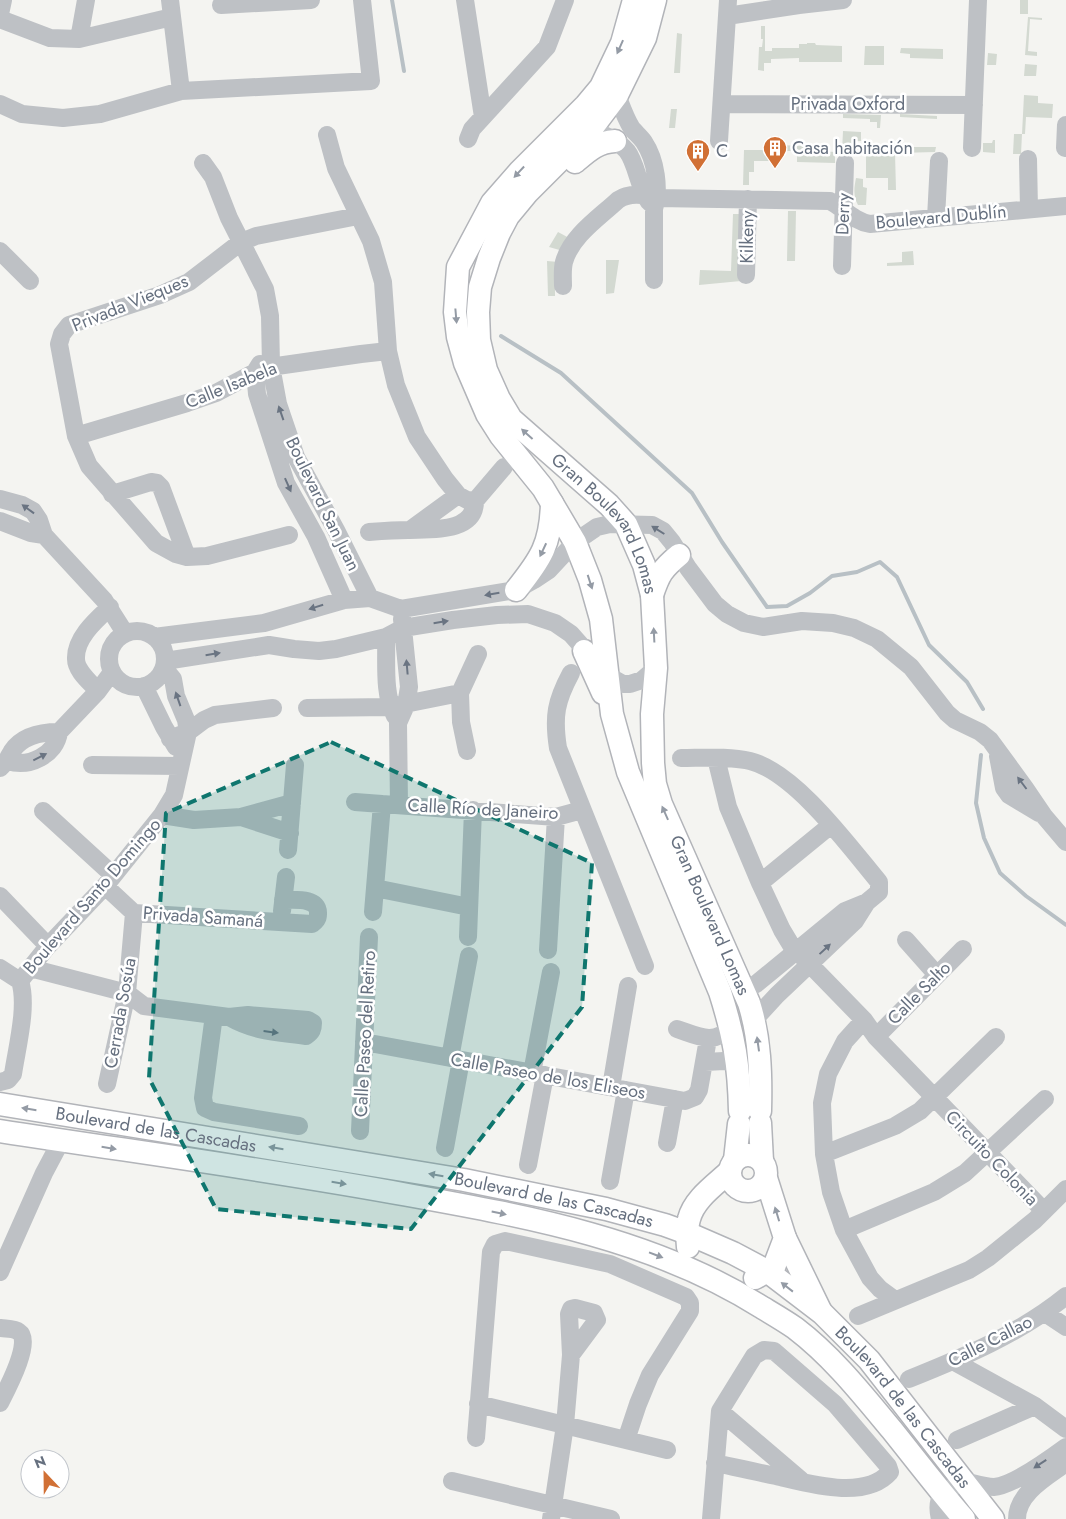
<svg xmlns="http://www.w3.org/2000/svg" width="1066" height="1519" font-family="Jost,sans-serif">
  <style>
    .green { fill: #d3d9d1 }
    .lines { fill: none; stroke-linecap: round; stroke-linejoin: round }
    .stream { stroke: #b8c0c5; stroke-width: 4 }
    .major-casing { stroke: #b2b4b9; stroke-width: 25 }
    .minor { stroke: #bec1c5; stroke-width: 18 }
    .major { stroke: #fff; stroke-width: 22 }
    .oneway { fill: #949ba5 }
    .oneway2 { fill: #6a7482 }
    .marked { fill: #0f766e; fill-opacity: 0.2; stroke: #0f766e; stroke-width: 4; stroke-dasharray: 10 6; stroke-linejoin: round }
    .labels { text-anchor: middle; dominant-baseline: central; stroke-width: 5; stroke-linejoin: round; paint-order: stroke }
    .street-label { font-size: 18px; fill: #66707f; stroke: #fff }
    .poi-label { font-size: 18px; fill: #66707f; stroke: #fff; text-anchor: start }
  </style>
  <rect width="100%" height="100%" fill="#f4f4f1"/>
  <path class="green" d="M1020,0h8v14h-8z
    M1028,17l14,1v2l-12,-1 -2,32 9,1v4l-12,-1z
    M761,26h4v25h7v-3h27v-4h8v-1h8l1,2 26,1v16h-43v-4l-28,1v4h-7v8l-6,-1 1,-23h3l1,-8h-2z
    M677,33l5,1 -2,39h-6z
    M865,46h19v19h-20z
    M901,48l42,1v10l-33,-1v-4l-10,-1z
    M988,53l9,1 -1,11h-9z
    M1025,64l12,1 -1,11h-12z
    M1024,95l14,1v7l15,1 -1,14 -26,-1 -1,17h-3l-1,20h-8l1,-20h8z
    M671,109h6l-2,19h-6z
    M843,114l38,1 -1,13h-3v-6h-7v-3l-27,-1z
    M900,114l37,2v3l-37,-2z
    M843,131l18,1v9h-7v7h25v5h16l1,37h-8v-12h-22v-25l-24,-1z
    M993,140h2v13l-12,-1v-9h9z
    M767,145l53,1v5l15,1v11l-38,-1v-11h-21v10h-22v11h-5v13h-6l1,-35h22z
    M899,147h37l-1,5 -36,1z
    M688,150h16l-1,8h-15z
    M856,178l7,1v8l4,1 -1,17h-8c-5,-9 -4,-17 -2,-27z
    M788,211h8l-1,50h-8z
    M733,214h8v67l-42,4 1,-15 31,1z
    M558,232l13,7 -8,12 -14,-4z
    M913,251l1,14 -27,1v-3l15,-1v-10z
    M606,260h13l-5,33 -8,1z
    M547,261l12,1 -4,20v14h-7z"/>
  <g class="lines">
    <path class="stream" d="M392,0l12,71
      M501,336l60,37 131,120 30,49 45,65 20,-1 23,-13 22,-17 25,-4 23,-10 17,15 32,68 38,37 16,27
      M981,755l-5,48 8,35 16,35 26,23 40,29"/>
    <g class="major-casing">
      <g id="major">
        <path d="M634,0l-12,43 -21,44 -15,18 -66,66 -28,32 -34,64 -3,45 3,25 7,26 22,51 14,22 42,52 32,54 15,38 11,39 11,95 16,58 92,220c14,44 19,73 20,119"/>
        <path id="s1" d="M655,0l-10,38 -28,57 -25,33 -65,65 -19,23 -9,17 -10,25 -9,29 -2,25 1,28 7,30 13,29 12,20 98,86 17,19 18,41 8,30 4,73 -4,46 1,49 2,21 6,20 88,199c11,35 12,71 11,108"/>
        <path d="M575,162c13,-11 22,-20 40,-21"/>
        <path d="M516,590c25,-31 35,-46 36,-87"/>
        <path d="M652,595c7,-21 10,-26 27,-40"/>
        <path d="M584,651l19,42"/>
        <path id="s2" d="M0,1104l464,76 142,29 59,16 22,8 46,20 34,18 55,42 47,47 124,159"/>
        <path d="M760,1123l2,38"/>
        <path d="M0,1131c136,21 273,39 408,64 122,22 248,45 355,113 10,6 22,13 32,20 38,29 67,66 97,102 24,30 47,60 72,89"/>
        <circle cx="748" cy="1173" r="18"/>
        <path d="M735,1160l4,-36"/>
        <path d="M785,1238l35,72"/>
        <path d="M688,1247c-1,-9 -2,-19 1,-28 5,-20 26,-34 41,-48"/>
        <path d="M755,1278l19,-11 11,-29 -19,-60"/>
      </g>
    </g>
    <path class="minor" d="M170,0l11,91 190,-10 -9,-81
      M465,0l18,117
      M221,5l90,-5
      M0,14l3,-14
      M727,16l72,-11 44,-5
      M0,19l50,19 29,1 93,-22
      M79,39l7,-39
      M617,95c4,10 8,22 14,32 3,5 9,9 13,15 12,18 16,47 10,67v71
      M0,104l22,10 41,4 37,-4 81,-23
      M722,104l252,1
      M327,135l9,33 35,73 12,41 5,69 8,34 21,52 28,42 13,16 9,5 8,1
      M604,135c9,4 17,9 23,16 10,13 11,36 22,51
      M468,139l4,-10 75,-82 18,-47
      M719,141l9,-141
      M972,148l6,-148
      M1065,148l1,-23
      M1028,159l1,50
      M203,163l10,14 16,41 36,71 5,27 1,50 7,38 18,53 40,73 34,68
      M936,218l3,-57
      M0,251l30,30
      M842,266l3,-103
      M746,275l2,-76
      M563,286c0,-8 -1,-16 1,-24 7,-26 36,-45 54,-62 12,-8 26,-5 39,-2l173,3c14,8 24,20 40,23l196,-18
      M260,364l-5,8 2,22 29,89 30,54 28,63
      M76,436l111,-33 29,-10 47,-25 98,-14 27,-3
      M112,494l39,-12 6,1 4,4 26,70
      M0,499l22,6 11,6 6,9 5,15 60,65 21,33
      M0,521l31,12 13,2
      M410,530l48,-35
      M369,532c13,-1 26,-2 39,-2 23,-1 67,3 67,-29l29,-34
      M289,535l-82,21 -20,1 -11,-3 -20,-11 -67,-77 -13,-30 -17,-92 3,-10 7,-9 91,-30 29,-13 52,-40 15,-6 102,-20
      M109 659a28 28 0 1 1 56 0a28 28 0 1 1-56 0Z
      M154,637l110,-14 80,-23 26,-2 31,11 115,-19 18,-10 15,-10 26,-28 22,-15 13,-3 42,1 11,6 9,11 16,26 27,36 12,10 17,9 19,4 39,-6 31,2 21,5 23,11 34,28 36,46 8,7 25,12 10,8 35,48 19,28 22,26
      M386,637c1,25 -3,56 9,79
      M165,661l104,-16 25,4 25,2 17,-2 50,-12 17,-9 50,-8 44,-5 31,-1 27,9 16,11 36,41 16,9h7l12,-4 14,-12
      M571,673c-15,28 -18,43 -13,75l87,218
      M144,686l20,41 12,20
      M98,691c-8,-9 -22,-20 -22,-32 -1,-21 20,-39 34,-52
      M307,708l83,-1 70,-14
      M170,739l18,-7 16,-12 11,-5 58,-7
      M467,751l-6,-29 -1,-29 18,-39
      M998,756l6,32 5,7 30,18
      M681,758c21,0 48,-2 69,3 45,11 99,85 129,121v10l-12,10 -12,19 -78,74 -23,25
      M716,758l12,49 32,76 22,47 9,15 73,75 12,17 168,174
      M8,761c21,7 48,-6 51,-29l39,-41 14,-19
      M92,765l88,1
      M0,768c6,-5 8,-10 12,-17 10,-15 30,-19 47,-19
      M355,802l201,15 26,-7
      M399,805l-1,-82 8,-18 3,-18 -7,-68
      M43,811l70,64
      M162,815l32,5 47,-3 51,-14
      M241,817l49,16
      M288,850l7,-85
      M760,883l71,-58
      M105,886l29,27 178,11c4,-3 6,-5 6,-10 1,-17 -24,-14 -35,-14
      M375,888l94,19
      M0,896l48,50
      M282,911l4,-34
      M373,912l9,-108
      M468,937l5,-127
      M906,940l31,35
      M548,950l8,-133
      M0,968l20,13c8,25 -3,66 -7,93l-5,6 -8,2
      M30,968l97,25 17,13 85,11 19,-2 60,5 5,3c0,6 -1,9 -7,13 -29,-4 -51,-4 -77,-19
      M20,981l28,-35 57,-60 57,-71 12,-20 14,-63 -2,-12 -10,-24 -3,-17 -9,-11
      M744,991l12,-7 89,-73 22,-9
      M214,1015l-11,83 2,10 9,4 85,14
      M864,1020l-19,21 -17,33 -6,29 2,51 7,38 13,38 26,48 10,11 15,11
      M677,1029c21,7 37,17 54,-2
      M876,1037l87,-88
      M364,1042l321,59 10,-4 4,-7 9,-51
      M450,1058l19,-102
      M705,1062l19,-1 14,2
      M532,1073l19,-101
      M107,1084l20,-91 7,-80
      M611,1087l17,-101
      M360,1131l9,-194
      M667,1143l8,-44
      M445,1148l16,-88
      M824,1154l71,-28 25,-15 76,-74
      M528,1165l17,-90
      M610,1181l16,-91
      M844,1230l90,-38 31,-19 80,-74
      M0,1272l44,-99 17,-32
      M1045,1313l21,14
      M858,1316l111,-46 19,-12 47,-38 31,-31
      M0,1328c6,1 14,0 19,4 14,9 -13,59 -19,71
      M953,1361l82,45 31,23
      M909,1379c55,-22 110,-45 157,-83
      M478,1404l189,46
      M720,1411l81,69
      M476,1438l15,-186 4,-8 10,-3 105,23 76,33 4,6v8l-40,64 -12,29 -12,36
      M957,1440l78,-34
      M452,1481l159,38
      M551,1519l14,-94 6,-70 -2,-41 2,-5 4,-1 19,5 3,7 -26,35
      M711,1519l9,-108 34,-55 10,-6 10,1 61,53 53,62 2,6c-25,29 -83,11 -114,4 -21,-4 -41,-9 -61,-13
      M940,1519c-6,-24 5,-27 23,-38 10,2 21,6 31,6 18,-1 57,-29 72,-40
      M1017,1519c0,-26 30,-42 49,-56"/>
    <use href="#major" class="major"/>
  </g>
  <defs><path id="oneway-solid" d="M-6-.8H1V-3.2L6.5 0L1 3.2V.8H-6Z" transform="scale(1.25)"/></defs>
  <g class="oneway">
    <use href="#oneway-solid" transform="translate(620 47) rotate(114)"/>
    <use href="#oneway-solid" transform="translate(519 172) rotate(133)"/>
    <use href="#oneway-solid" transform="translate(456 316) rotate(85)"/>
    <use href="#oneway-solid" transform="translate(527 434) rotate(-138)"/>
    <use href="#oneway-solid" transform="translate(543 550) rotate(115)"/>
    <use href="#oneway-solid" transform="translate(590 582) rotate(72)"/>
    <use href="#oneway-solid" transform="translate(654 635) rotate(-93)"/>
    <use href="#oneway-solid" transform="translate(665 813) rotate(-114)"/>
    <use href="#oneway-solid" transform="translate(758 1044) rotate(-98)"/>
    <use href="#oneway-solid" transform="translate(29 1109) rotate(-171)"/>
    <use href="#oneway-solid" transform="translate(109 1148) rotate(9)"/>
    <use href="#oneway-solid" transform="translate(276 1148) rotate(-171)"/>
    <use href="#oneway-solid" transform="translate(436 1175) rotate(-170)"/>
    <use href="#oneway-solid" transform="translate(339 1183) rotate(9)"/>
    <use href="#oneway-solid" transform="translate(499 1213) rotate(12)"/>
    <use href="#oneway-solid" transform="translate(777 1214) rotate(-107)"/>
    <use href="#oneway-solid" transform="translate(656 1255) rotate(21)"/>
    <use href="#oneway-solid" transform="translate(787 1287) rotate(-142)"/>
  </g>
  <g class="oneway2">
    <use href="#oneway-solid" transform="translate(281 413) rotate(-109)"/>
    <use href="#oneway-solid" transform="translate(288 485) rotate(66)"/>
    <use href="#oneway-solid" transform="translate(28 509) rotate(-144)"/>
    <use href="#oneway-solid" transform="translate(658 530) rotate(-148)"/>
    <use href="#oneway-solid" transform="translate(492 594) rotate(170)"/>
    <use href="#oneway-solid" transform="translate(316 607) rotate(163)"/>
    <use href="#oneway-solid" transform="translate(441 622) rotate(-9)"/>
    <use href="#oneway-solid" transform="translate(213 654) rotate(-9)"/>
    <use href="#oneway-solid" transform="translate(407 667) rotate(-95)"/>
    <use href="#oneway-solid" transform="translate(178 699) rotate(-109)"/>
    <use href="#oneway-solid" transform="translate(40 757) rotate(-27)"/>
    <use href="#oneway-solid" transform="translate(1022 783) rotate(-127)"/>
    <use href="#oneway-solid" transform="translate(825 949) rotate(-43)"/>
    <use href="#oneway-solid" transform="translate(271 1032) rotate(7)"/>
    <use href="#oneway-solid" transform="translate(1040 1464) rotate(147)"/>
  </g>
  <path class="marked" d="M331,742l261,121 -10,144 -171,222 -195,-20 -67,-131 17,-265z"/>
  <defs>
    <g id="building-pin" transform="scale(1.25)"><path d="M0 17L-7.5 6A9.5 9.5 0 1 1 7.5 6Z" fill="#d17035" stroke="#fff"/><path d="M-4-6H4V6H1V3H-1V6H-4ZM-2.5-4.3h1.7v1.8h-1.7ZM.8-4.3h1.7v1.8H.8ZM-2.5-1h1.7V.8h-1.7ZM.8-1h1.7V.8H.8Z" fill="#fff"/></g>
  </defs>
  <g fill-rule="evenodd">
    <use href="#building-pin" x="775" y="148"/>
    <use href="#building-pin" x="698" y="151"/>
  </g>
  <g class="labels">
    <g class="street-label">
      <text x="848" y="104">Privada Oxford</text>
      <text transform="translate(843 214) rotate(-88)">Derry</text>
      <text transform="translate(941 217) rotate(-5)">Boulevard Dublín</text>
      <text transform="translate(747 237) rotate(-89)">Kilkeny</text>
      <text transform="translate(130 303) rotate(-22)">Privada Vieques</text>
      <text transform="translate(231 385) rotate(-22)">Calle Isabela</text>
      <text transform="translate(323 504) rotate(64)">Boulevard San Juan</text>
      <text stroke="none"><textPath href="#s1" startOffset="625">Gran Boulevard Lomas</textPath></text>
      <text transform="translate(483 809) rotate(3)">Calle Río de Janeiro</text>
      <text transform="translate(92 896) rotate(-49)">Boulevard Santo Domingo</text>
      <text stroke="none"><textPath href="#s1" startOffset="1045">Gran Boulevard Lomas</textPath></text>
      <text transform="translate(203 917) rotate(4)">Privada Samaná</text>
      <text transform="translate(919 993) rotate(-45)">Calle Salto</text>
      <text transform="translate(120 1013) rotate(-80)">Cerrada Sosúa</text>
      <text transform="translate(365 1034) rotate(-87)">Calle Paseo del Retiro</text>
      <text transform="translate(548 1076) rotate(10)">Calle Paseo de los Eliseos</text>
      <text stroke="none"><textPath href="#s2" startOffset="158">Boulevard de las Cascadas</textPath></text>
      <text transform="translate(992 1158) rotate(46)">Circuito Colonia</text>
      <text stroke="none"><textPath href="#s2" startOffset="562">Boulevard de las Cascadas</textPath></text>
      <text transform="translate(990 1341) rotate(-27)">Calle Callao</text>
      <text stroke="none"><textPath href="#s2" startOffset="982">Boulevard de las Cascadas</textPath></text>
    </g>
    <g class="poi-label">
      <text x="792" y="148">Casa habitación</text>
      <text x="716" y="151">C</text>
    </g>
  </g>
  <g transform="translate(45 1474) rotate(338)"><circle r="24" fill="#ffffff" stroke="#c2c6cc"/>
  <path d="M0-4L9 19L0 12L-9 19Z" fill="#d17035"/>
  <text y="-8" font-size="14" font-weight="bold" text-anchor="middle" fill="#66707f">N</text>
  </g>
</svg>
